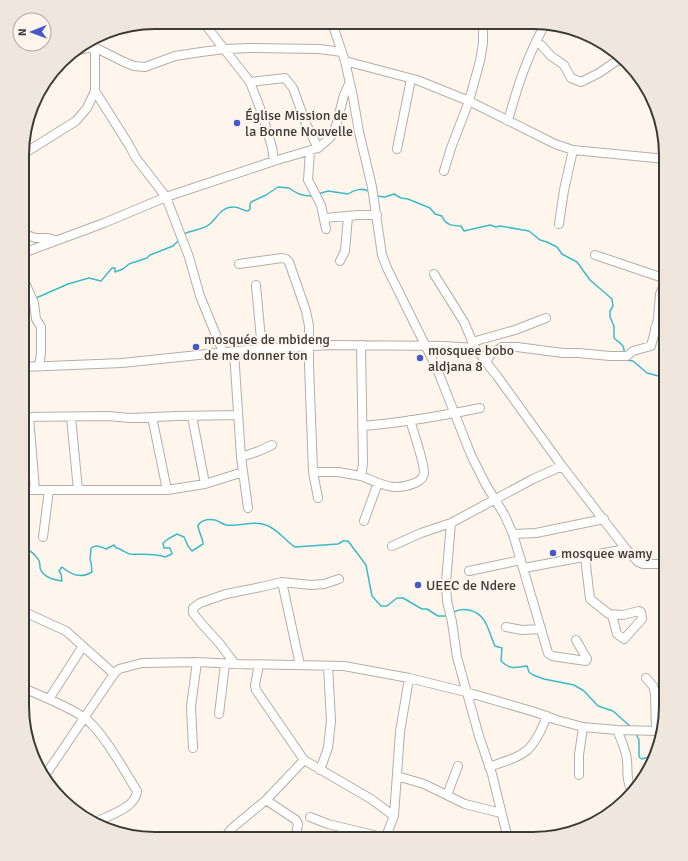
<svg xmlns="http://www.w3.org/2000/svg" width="688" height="861" font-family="Signika,sans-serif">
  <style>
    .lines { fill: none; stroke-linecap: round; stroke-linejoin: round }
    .stream { stroke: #3dbaca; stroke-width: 1.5 }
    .minor-casing { stroke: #b6aea6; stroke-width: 10 }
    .minor { stroke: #fff; stroke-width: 8 }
    .poi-dot { fill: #4757cc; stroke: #fef6ed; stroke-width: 1.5 }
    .labels { text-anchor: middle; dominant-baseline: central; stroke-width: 4; stroke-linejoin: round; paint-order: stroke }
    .poi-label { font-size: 14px; fill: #3d3a36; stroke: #fef6ed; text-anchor: start }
    .rim { fill: none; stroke: #3d3a36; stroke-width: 2 }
  </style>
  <rect width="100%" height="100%" fill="#fef6ed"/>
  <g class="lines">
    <path class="stream" d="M318,194l10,-3 20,3c6,-4 15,-7 22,-2
      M376,196l9,1 9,-3 7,4 7,1 22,9 5,6 7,2c3,9 11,10 19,10l3,5 26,-6 6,2 4,-1 29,5 11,9 7,2 10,5 5,7 15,8 13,18 22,19 1,7 -3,5v6l4,9v12c5,5 11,6 10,15
      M184,234c8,-4 20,-4 27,-11 7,-7 11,-16 22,-16 6,-1 9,4 15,4l2,-2v-5l1,-2 15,-7 12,-8 11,1c8,6 13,8 23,8
      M36,298l32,-14 21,-6 12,3 11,-13h3v4l8,-3 6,-5 18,-6 3,-3 23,-9 6,-6
      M23,302l7,-2
      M627,360l6,1 14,12 19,5
      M22,547c6,2 12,6 16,12 2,2 2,6 2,9 3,9 14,12 22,13l-1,-7 -2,-3 3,-4c8,7 19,12 30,5l-1,-10 -1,-2 1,-12c6,-4 9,-1 15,1l8,-4 2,3c5,0 9,5 14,6 12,1 24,-1 35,3l7,-3 -2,-6h-6l-1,-5 5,-4 9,-5 7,3 4,9 4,5 11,-7c0,-7 -5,-12 -5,-19 4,-5 11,-6 17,-5 4,1 7,4 11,5 14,2 27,-5 40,0 12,4 19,16 29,22l43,-3 5,-3h5l18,24 6,31 9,10h6l10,-8h6l19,11h5l11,7h9
      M454,612c5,-3 9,-3 15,-2 18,4 19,21 26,36l7,2 -1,13c10,10 16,6 26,5l2,6 4,3 11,4 30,6 10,6 14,15 15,5 19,17
      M636,734l3,6v17l3,2 10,-3"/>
    <g class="minor-casing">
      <path id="minor" d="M203,22l47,60 10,26 12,39 2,14
        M332,23l13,38 8,36 6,35 13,55 10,68 5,13 50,101 34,86 15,30 18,29 9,20 35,119 4,3 34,5 1,-2 -11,-19
        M536,42l5,3 10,11 13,9 7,13 10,4 18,-9 19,-13 4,1
        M77,50l17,-3 30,15 10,4 11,1 30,-11 26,-4 24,-3 25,-1 69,1 23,3
        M345,61l72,19 52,21 11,-40 3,-18v-20
        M250,82l35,-4 8,10 13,36 12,24
        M95,91l34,54 7,13 30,39 23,60 11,39 23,56
        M508,121c9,-34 20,-68 38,-98
        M397,149l14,-70
        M310,151l-2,29 13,25 5,24
        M23,154l53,-33 11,-13 8,-17v-37l-3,-13
        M444,171l7,-23 18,-47 86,43 18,6 93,9
        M324,218l35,-3h18
        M559,224l5,-34 9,-40
        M23,234l13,4h12l7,2
        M23,253l81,-30 62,-26 108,-36 44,-13 12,-10 6,-12 8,-31 5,-11
        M595,255l71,24
        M340,261l5,-10 3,-35
        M239,264l43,-6 4,1 3,3 17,49 3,15v39l4,107 5,26
        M434,274l30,48 11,26
        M23,278l11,25 2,16 5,8v26l-2,13
        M256,285l6,65
        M655,328l11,-3
        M472,342l43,-12 31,-12
        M361,345l2,119 -2,12c21,8 32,16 54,7 5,-2 9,-5 9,-11 -1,-14 -10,-38 -14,-52
        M234,352l7,105 7,51
        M486,362l5,-8 11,-7h15l46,6h15l32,3h17l6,-5 18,-5 7,-27 2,-25 6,-14
        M23,367l99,-4 124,-13 85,-5 113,1 31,2 22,28 65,90 64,83 12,13 5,2h23
        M192,416l13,68
        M23,417l85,-1 22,2 47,-2 61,-1
        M29,417l6,73
        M71,417l7,73
        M152,417l15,73
        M362,426c39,-3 79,-10 118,-18
        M241,457l18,-6 13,-6
        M313,472h25l23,4
        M22,490h145l38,-6 38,-12
        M364,521l14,-38
        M451,523l-5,59 1,19 5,21 5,35 22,79 13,38 16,65
        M513,534l23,-1 68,-14
        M43,537l6,-47
        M392,546l29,-13 30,-10 82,-44 29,-13
        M585,557l5,42 19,15 14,1 16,-4 2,1 1,7 -18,20 -7,-5 -5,-19
        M524,568l102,-19
        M469,571l52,-11
        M282,582l18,83
        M22,611l44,20 48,43
        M506,627l16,3 19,-1
        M235,664l-15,-20 -19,-21 -8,-10v-5l7,-5 26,-9 35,-7 21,-5 29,3 13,-1 15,-5
        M259,665l-4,20 1,5 48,70
        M646,678l7,8 2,7 1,38
        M22,687c20,10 42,17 61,30 18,11 42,55 54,74 -1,17 -28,24 -41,31
        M49,699l34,-53
        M219,714l6,-50
        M617,730c4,9 9,20 10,30 1,11 -1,21 5,31
        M193,748l-2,-42 6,-44
        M489,767c37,-13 43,-13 58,-51
        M320,770l8,-22 3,-27 -3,-55
        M579,775v-20l4,-28
        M397,776l27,8 41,20 36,9
        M44,777l70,-103 5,-5 23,-6 55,-1 38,2 109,2 65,12 57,14 69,20 22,8 26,7 34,3 43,1
        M447,795l11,-29
        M266,800l30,20 2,4 -2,11 1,4
        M310,817l18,7 58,14
        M224,839l7,-10 35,-29 38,-40 67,39 23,17
        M385,839l9,-23 6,-84 9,-54"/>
    </g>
    <use href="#minor" class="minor"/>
  </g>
  <g class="poi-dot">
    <circle cx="237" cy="123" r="4"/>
    <circle cx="196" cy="347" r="4"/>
    <circle cx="420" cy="358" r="4"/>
    <circle cx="553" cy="553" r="4"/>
    <circle cx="418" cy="585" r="4"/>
  </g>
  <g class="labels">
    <g class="poi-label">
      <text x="245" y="115">Église Mission de<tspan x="245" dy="16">la Bonne Nouvelle</tspan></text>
      <text x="204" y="339">mosquée de mbideng<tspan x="204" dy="16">de me donner ton</tspan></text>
      <text x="428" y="350">mosquee bobo<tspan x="428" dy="16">aldjana 8</tspan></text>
      <text x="561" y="553">mosquee wamy</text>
      <text x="426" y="585">UEEC de Ndere</text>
    </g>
  </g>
  <path d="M0 0H688V861H0ZM155 29H533A126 126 0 0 1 659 155V706A126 126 0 0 1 533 832H155A126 126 0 0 1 29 706V155A126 126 0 0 1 155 29Z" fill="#efe7de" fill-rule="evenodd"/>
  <path class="rim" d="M155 29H533A126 126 0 0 1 659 155V706A126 126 0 0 1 533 832H155A126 126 0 0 1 29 706V155A126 126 0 0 1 155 29Z"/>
  <g transform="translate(32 32) rotate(269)"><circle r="19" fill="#fef6ed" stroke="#b1aba4"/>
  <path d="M0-3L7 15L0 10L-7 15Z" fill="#4757cc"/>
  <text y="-6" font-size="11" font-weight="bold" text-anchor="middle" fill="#3d3a36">N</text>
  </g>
</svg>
